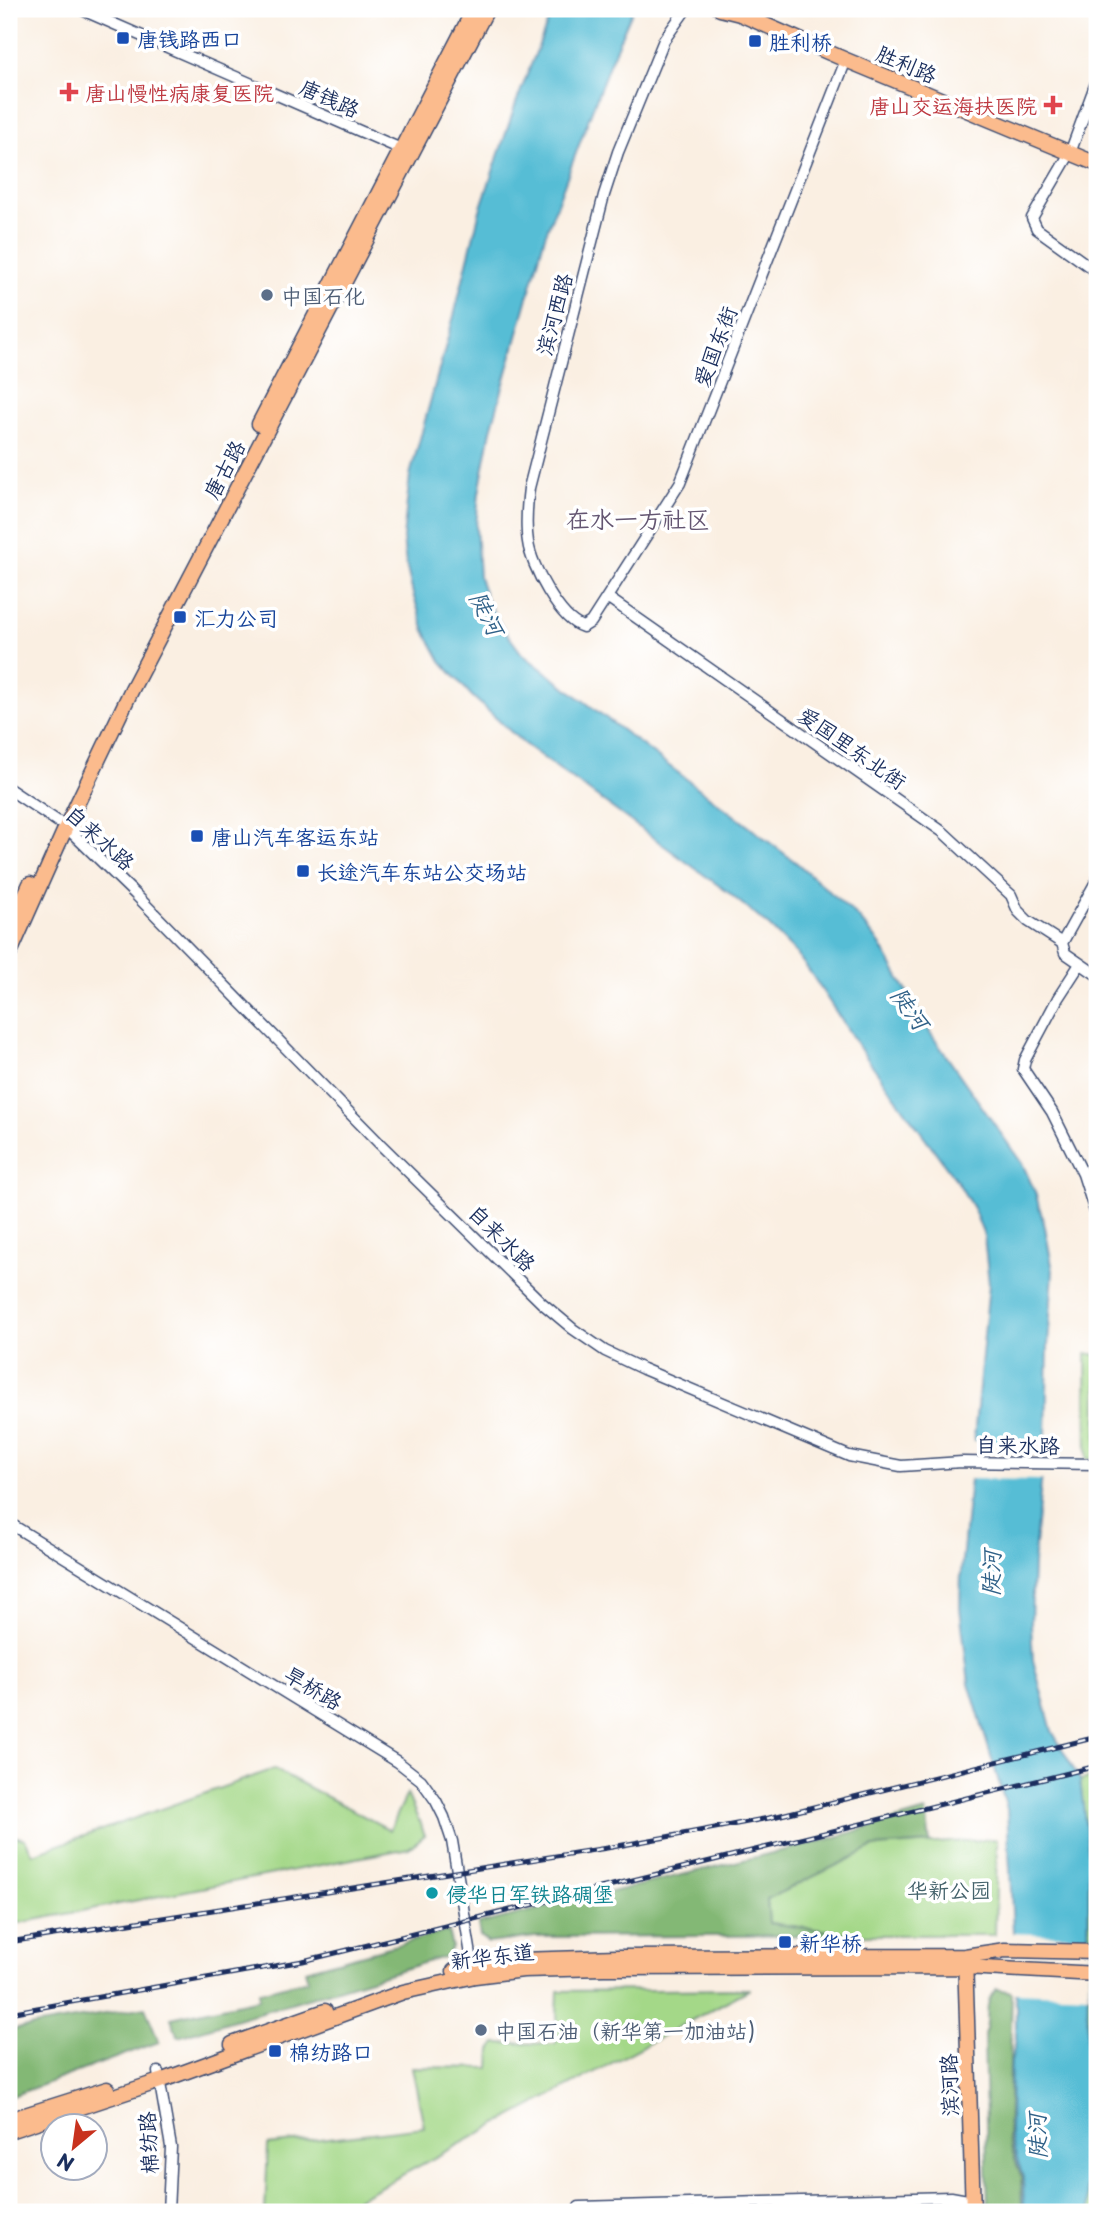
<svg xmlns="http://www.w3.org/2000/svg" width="1106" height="2221" font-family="'Playpen Sans','LXGW WenKai TC',sans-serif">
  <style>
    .green { fill: #a4d888; stroke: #608473; stroke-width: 2 }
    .forest { fill: #83b874; stroke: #4f7469; stroke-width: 2 }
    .water { fill: #57bdd5; stroke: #39769a; stroke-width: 2 }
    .pier { fill: #faefe2 }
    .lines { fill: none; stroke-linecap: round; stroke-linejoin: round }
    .minor-casing { stroke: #3c4c72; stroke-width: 13 }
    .major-casing { stroke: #3c4c72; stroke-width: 17 }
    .minor { stroke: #fff; stroke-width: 10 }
    .major { stroke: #fbbb8d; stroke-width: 14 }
    .rail-casing { stroke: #1b2f5e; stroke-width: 5 }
    .rail { stroke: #fff; stroke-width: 2.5; stroke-dasharray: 8; stroke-linecap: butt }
    .transit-dot { fill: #1a4fb4; stroke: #fff; stroke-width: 2.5 }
    .health-dot { fill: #e0444e; stroke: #fff; stroke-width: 2.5 }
    .service-dot { fill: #5c6f8a; stroke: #fff; stroke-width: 2.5 }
    .culture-dot { fill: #0f9aa8; stroke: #fff; stroke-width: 2.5 }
    .labels { text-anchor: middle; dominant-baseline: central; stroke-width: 7; stroke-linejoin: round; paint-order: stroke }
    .transit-label { font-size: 21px; fill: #164399; stroke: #fff; text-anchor: start }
    .street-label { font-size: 21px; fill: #1b2f5e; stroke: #fff }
    .health-label { font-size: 21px; fill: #be3a42; stroke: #fff; text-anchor: start }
    .service-label { font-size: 21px; fill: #4e5e75; stroke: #fff; text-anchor: start }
    .park-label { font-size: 21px; fill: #44626b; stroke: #fff }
    .culture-label { font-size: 21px; fill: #0d838f; stroke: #fff; text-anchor: start }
    .water-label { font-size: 23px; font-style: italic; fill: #306188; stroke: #fff }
    .quarter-label { font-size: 24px; fill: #645672; stroke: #fff }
  </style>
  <rect width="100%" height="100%" fill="#fff"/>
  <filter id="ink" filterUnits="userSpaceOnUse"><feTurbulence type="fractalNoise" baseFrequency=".0143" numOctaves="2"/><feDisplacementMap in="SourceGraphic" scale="14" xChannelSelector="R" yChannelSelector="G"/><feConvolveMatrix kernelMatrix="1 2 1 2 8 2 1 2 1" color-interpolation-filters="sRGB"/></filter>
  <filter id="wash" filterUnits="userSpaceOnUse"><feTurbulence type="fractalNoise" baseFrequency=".00686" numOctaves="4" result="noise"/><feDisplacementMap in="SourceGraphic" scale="28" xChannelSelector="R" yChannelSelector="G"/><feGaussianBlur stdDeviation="1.57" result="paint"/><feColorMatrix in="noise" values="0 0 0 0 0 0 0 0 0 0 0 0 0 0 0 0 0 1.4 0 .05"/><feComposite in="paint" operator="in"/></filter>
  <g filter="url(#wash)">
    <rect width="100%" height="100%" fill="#faefe2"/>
    <path class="green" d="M1086,1353l11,2v104h-10z
      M274,1769l116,61 17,-36 18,41 -16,13 -400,77v-93l5,4 11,3 8,15z
      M1097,1777v158l-8,1v-80l-9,-76z
      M997,1839l-2,96h-134l-92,-12 -2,-24 107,-52z
      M750,1989l-417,223h-68l3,-67 156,-18 -12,-60 78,1 1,-18 5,-7 60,1 2,-53z
      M1088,1995l9,2v215h-8l-3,-41z"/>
    <path class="forest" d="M926,1811l4,32 -56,4 -107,52 2,24 91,12 -325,2 -47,6 -8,-7 -2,-12 344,-83z
      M448,1931l4,16 -5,9 -269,81 -7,-19 88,-19v-7l49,-12 -3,-10z
      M996,1989l16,3 -4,146 13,39 1,35h-34l-4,-178c8,-17 -3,-27 12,-45z
      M145,2007l14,35 -150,55v-67z"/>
    <path class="water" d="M553,9h80l-23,53 -65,174 -54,194 -12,63 -3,33 3,51 8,24 13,23 22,30 276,210 61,54 21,26 51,90 92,131 12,27 10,35 8,44 -5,75 -2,89 -13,129 -2,60 2,36 19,71 28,49 9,76 -3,315 3,41h-65l-1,-35 -13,-40 1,-75 5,-22v-48l-9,-183 -38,-126 -9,-75 1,-36 28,-288 -5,-48 -10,-26 -15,-26 -98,-134 -49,-75 -16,-22 -26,-26 -41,-34 -206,-150 -52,-48 -30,-34 -16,-30 -12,-37 -7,-30 -3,-26 7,-63 45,-163 25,-102 36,-107z"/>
    <path class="pier" d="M971,1441l78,2 -4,37 -78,-1z
      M1009,1933l80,3 -1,59 -76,-3z"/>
  </g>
  <g filter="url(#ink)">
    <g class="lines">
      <g class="minor-casing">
        <path id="minor" d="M80,9l328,143
          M686,9l-22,31 -46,112 -14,43 -75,293c-2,17 -4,36 -1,54 3,24 32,78 55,85l8,-5 89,-139 166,-423
          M1097,80l-27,73 -38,65 5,11 60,43
          M607,597l336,235 68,63 7,16 10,10 34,22
          M9,789l57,38 69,67 245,250 162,159 31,26 32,22 38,18 206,87 52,10 61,-4 135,2
          M1097,880l-35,63 3,10 32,22
          M1080,964l-22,34 -33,62 -2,9 29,43 31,62 14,44
          M9,1523l389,239 23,18 15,21 8,16 8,24 22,132
          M158,2072l13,75 -3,65
          M579,2212v-5l372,-10 22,4
          M956,2212l17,-11"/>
      </g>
      <g class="major-casing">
        <path id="major" d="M720,9l20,5 106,46 251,104
          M259,424l215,-415
          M9,930l21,-46
          M9,955l57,-128 66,-138 355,-680
          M965,1957l8,255
          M454,1971l66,-11 97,-3 348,-1 40,-6 92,2
          M232,2044l93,-33
          M9,2120l98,-31
          M9,2131l151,-50 243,-89 72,-16 48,-6 81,-2 361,-1 132,7"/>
      </g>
      <use href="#minor" class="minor"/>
      <use href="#major" class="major"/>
      <g class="rail-casing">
        <path id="rail" d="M9,1942l598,-94 162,-30 328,-81
          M9,2013l294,-52 794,-195"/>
      </g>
      <use href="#rail" class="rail"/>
    </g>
  </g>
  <g class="transit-dot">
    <rect x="116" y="31" width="14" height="14" rx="3.5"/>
    <rect x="748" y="34" width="14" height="14" rx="3.5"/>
    <rect x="173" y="610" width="14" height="14" rx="3.5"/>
    <rect x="190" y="829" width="14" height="14" rx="3.5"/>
    <rect x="296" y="864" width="14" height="14" rx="3.5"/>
    <rect x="778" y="1935" width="14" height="14" rx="3.5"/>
    <rect x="268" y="2044" width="14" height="14" rx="3.5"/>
  </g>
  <g class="health-dot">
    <path d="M65.5 81.5h7v7h7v7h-7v7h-7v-7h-7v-7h7z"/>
    <path d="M1049.5 94.5h7v7h7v7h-7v7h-7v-7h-7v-7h7z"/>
  </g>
  <g class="service-dot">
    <circle cx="267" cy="295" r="7"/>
    <circle cx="481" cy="2030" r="7"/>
  </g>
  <circle class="culture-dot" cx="432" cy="1893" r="7"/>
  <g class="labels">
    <g class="transit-label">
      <text x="137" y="38">唐钱路西口</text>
      <text x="769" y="41">胜利桥</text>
      <text x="194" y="617">汇力公司</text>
      <text x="211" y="836">唐山汽车客运东站</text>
      <text x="317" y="871">长途汽车东站公交场站</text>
      <text x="799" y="1942">新华桥</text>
      <text x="289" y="2051">棉纺路口</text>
    </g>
    <g class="street-label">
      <text transform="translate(907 63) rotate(23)">胜利路</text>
      <text transform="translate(330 97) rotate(24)">唐钱路</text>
      <text transform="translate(553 314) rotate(-75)">滨河西路</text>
      <text transform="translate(714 346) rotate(-69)">爱国东街</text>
      <text transform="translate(223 469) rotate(-62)">唐古路</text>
      <text transform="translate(853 747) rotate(35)">爱国里东北街</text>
      <text transform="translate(101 837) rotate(42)">自来水路</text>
      <text transform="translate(503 1237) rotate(45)">自来水路</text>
      <text transform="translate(1018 1444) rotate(1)">自来水路</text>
      <text transform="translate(314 1687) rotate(31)">旱桥路</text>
      <text transform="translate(492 1955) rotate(-7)">新华东道</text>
      <text transform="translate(948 2085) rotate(-92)">滨河路</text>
      <text transform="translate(147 2143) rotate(-93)">棉纺路</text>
    </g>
    <g class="health-label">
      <text x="85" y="92">唐山慢性病康复医院</text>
      <text x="1037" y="105" text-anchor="end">唐山交运海扶医院</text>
    </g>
    <g class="service-label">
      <text x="281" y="295">中国石化</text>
      <text x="495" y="2030">中国石油（新华第一加油站)</text>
    </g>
    <g class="park-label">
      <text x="949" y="1889">华新公园</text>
    </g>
    <g class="culture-label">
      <text x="446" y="1893">侵华日军铁路碉堡</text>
    </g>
    <g class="water-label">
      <text transform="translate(488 613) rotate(63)">陡河</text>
      <text transform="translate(911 1008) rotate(54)">陡河</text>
      <text transform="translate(990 1573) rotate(-89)">陡河</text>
      <text transform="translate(1036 2136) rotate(-92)">陡河</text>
    </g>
    <g class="quarter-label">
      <text x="638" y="518">在水一方社区</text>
    </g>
  </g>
  <rect width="1106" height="2221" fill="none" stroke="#fff" stroke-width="35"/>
  <g transform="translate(74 2147) rotate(209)"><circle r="33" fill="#ffffff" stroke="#a4acbf" stroke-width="2"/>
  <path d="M0-5L12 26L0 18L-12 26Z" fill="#c8321e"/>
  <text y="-10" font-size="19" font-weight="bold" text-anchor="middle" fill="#1b2f5e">N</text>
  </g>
</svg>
